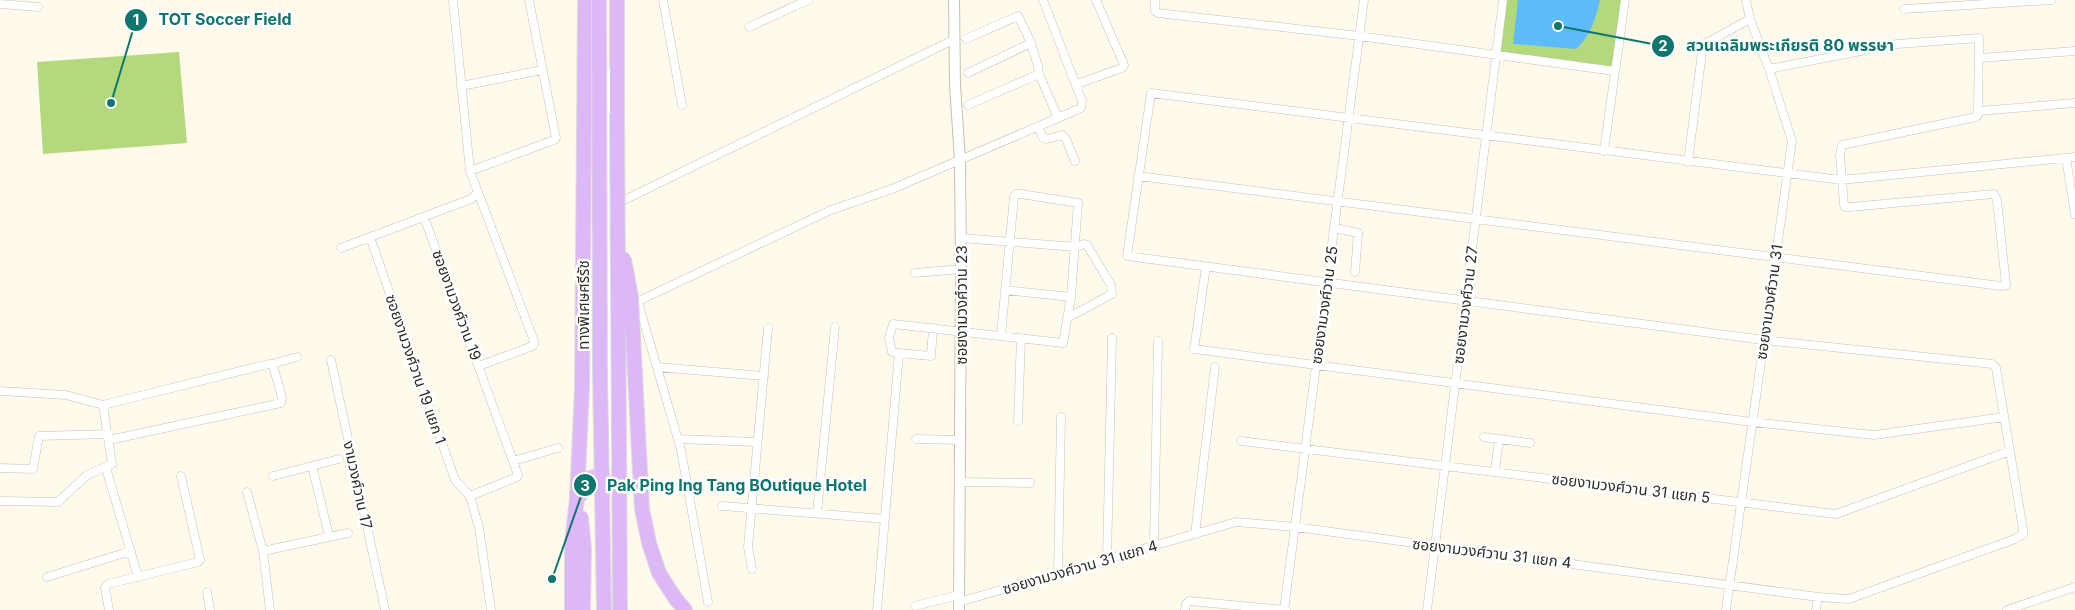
<svg xmlns="http://www.w3.org/2000/svg" width="2075" height="610" font-family="Inter,'Noto Sans Thai',sans-serif">
  <style>
    .green { fill: #b3d97c }
    .water { fill: #5ebcfc }
    .lines { fill: none; stroke-linecap: round; stroke-linejoin: round }
    .street-casing { stroke: #c6c0b0; stroke-width: 9 }
    .secondary-casing { stroke: #c6c0b0; stroke-width: 12 }
    .highway-casing { stroke: #dedddc; stroke-width: 16 }
    .street { stroke: #fff; stroke-width: 8 }
    .secondary { stroke: #fff; stroke-width: 10 }
    .highway { stroke: #ddb8f6; stroke-width: 14 }
    .highway-bridge-casing { stroke: #dedddc; stroke-width: 16; stroke-linecap: butt }
    .highway-bridge { stroke: #ddb8f6; stroke-width: 14 }
    .labels { text-anchor: middle; dominant-baseline: central; stroke-width: 5; stroke-linejoin: round; paint-order: stroke }
    .street-label { font-size: 15px; fill: #2f2c26; stroke: #fff }
    .leader { fill: none; stroke: #0f766e; stroke-width: 2 }
    .callout-dot { fill: #0f766e; stroke: #fff; stroke-width: 2 }
    .mark-label { font-size: 15px; text-anchor: middle; font-weight: bold; fill: #fff }
    .callout-label { font-size: 16px; text-anchor: middle; font-weight: bold; fill: #0f766e; stroke: #fff; stroke-width: 5; stroke-linejoin: round; paint-order: stroke }
  </style>
  <rect width="100%" height="100%" fill="#fffaec"/>
  <path class="green" d="M1502,0h119l-9,69 -117,-16z
    M179,52l8,91 -144,11 -6,-92z"/>
  <path class="water" d="M1518,0h82c-4,18 -10,37 -24,49l-63,-5z"/>
  <g class="lines">
    <g class="street-casing">
      <path id="street" d="M453,0l17,171 64,170v4l-4,2 -51,19
        M663,0l19,105
        M1155,0v11l3,2 201,23 255,35
        M0,4l38,3
        M1904,9l147,-9
        M749,27l59,-27
        M966,39l52,-23 13,27 7,23 1,8 19,44
        M1980,58l95,-7
        M968,73l63,-30
        M1077,84l45,-16 2,-3 -28,-65
        M461,86l81,-16
        M968,105l71,-31
        M1979,111l96,-8
        M1038,127l5,11 4,1 15,-4 4,4 9,22
        M1604,151l21,-151
        M2066,158l9,56
        M1688,162l15,-117 47,-26
        M470,171l84,-31 2,-2 -27,-138
        M1138,176l863,110 5,-1 -9,-85 -3,-6 -144,13h-5l-1,-2 -4,-49 2,-11 134,-28 2,-2 1,-77 -82,6 -128,25
        M616,204l339,-165
        M424,217l94,258 -1,2 -47,19 9,32 12,82
        M1335,228l23,5 -3,39
        M370,237l85,243 15,16
        M960,238l116,9 8,-3 3,1 24,40 1,9 -43,23
        M341,248l130,-49 7,-6
        M1206,267l-12,82 558,73 122,13 130,-18
        M915,273l46,-4
        M1005,290l66,7
        M638,302l43,148 27,152
        M609,315l222,-105 61,-21 189,-81 1,-7 -39,-101
        M899,353l32,3 2,-28
        M331,360l54,250
        M272,364l25,-7
        M657,367l107,9
        M0,391l66,4 37,10 166,-41h3l1,2 9,31 -1,6 -172,37
        M1018,421l3,-83
        M1484,437l46,6
        M678,439l78,3
        M916,439l44,1
        M1241,441l595,73 174,-63
        M513,461l45,-13
        M608,466l2,-394
        M0,468l33,1 6,-33 70,-2
        M106,468l32,109
        M1495,471l4,-32
        M273,476l39,-10
        M960,482l70,1
        M247,492l16,59 7,59
        M0,501l58,1 29,-27 25,-11 -9,-59
        M722,506l163,13
        M817,513l18,-186
        M1195,534l20,-167
        M329,536l-17,-70 27,-7
        M1154,546l4,-205
        M263,551l85,-18
        M1107,559l5,-221
        M752,569l-4,-22 20,-219
        M1058,573l3,-156
        M47,577l84,-26
        M207,592l3,18
        M959,602l277,-80 59,5 523,70 31,2 166,-60 8,-5v-5l-27,-161 -4,-4 -228,-24 -637,-84 24,-163 690,87 234,-23
        M915,606l44,-11
        M109,610l-4,-22 3,-4 90,-22 2,-2 -19,-84
        M877,610l22,-257 -7,-1 -3,-14 4,-14 170,19 8,-46 7,-94 -57,-9h-5l-2,3 -13,138
        M1185,610l1,-6 3,-3 97,9
        M1284,610l80,-610
        M1427,610l76,-610
        M1726,610l66,-469 -23,-72 -19,-50 -4,-19
        M1816,610l2,-13
        M2007,610l68,-23"/>
    </g>
    <g class="secondary-casing">
      <path id="secondary" d="M954,0l1,85 5,75 1,109 -2,341"/>
    </g>
    <g class="highway-casing">
      <path id="highway" d="M617,0v114
        M581,494c2,-13 8,-19 22,-17
        M581,518l3,31 -1,61
        M659,573l16,25 10,12
        M572,610v-68l5,-44 5,-110 3,-388"/>
    </g>
    <use href="#street" class="street"/>
    <use href="#secondary" class="secondary"/>
    <use href="#highway" class="highway"/>
    <g class="highway-bridge-casing">
      <path id="highway-bridge" d="M599,0l1,373 4,237
        M617,114l3,496
        M624,259l7,38 11,212 7,34 10,30"/>
    </g>
    <use href="#highway-bridge" class="highway-bridge"/>
  </g>
  <g class="labels">
    <g class="street-label">
      <text transform="translate(1769 302) rotate(-82)">ซอยงามวงศ์วาน 31</text>
      <text transform="translate(457 305) rotate(70)">ซอยงามวงศ์วาน 19</text>
      <text transform="translate(583 305) rotate(-90)">ทางพิเศษศรีรัช</text>
      <text transform="translate(961 305) rotate(-90)">ซอยงามวงศ์วาน 23</text>
      <text transform="translate(1324 305) rotate(-82)">ซอยงามวงศ์วาน 25</text>
      <text transform="translate(1465 305) rotate(-83)">ซอยงามวงศ์วาน 27</text>
      <text transform="translate(416 369) rotate(71)">ซอยงามวงศ์วาน 19 แยก 1</text>
      <text transform="translate(358 485) rotate(78)">งามวงศ์วาน 17</text>
      <text transform="translate(1631 488) rotate(7)">ซอยงามวงศ์วาน 31 แยก 5</text>
      <text transform="translate(1492 553) rotate(7)">ซอยงามวงศ์วาน 31 แยก 4</text>
      <text transform="translate(1080 567) rotate(-16)">ซอยงามวงศ์วาน 31 แยก 4</text>
    </g>
  </g>
  <path class="leader" d="M111 103L136 20M1558 26L1663 46M552 579L585 485"/>
  <g class="callout-dot">
    <circle cx="111" cy="103" r="5"/>
    <circle cx="1558" cy="26" r="5"/>
    <circle cx="552" cy="579" r="5"/>
    <circle cx="136" cy="20" r="12"/>
    <circle cx="1663" cy="46" r="12"/>
    <circle cx="585" cy="485" r="12"/>
  </g>
  <g class="mark-label">
    <text x="136" y="25">1</text>
    <text x="1663" y="51">2</text>
    <text x="585" y="491">3</text>
  </g>
  <g class="callout-label">
    <text x="225" y="25">TOT Soccer Field</text>
    <text x="1790" y="51">สวนเฉลิมพระเกียรติ 80 พรรษา</text>
    <text x="737" y="491">Pak Ping Ing Tang BOutique Hotel</text>
  </g>
</svg>
